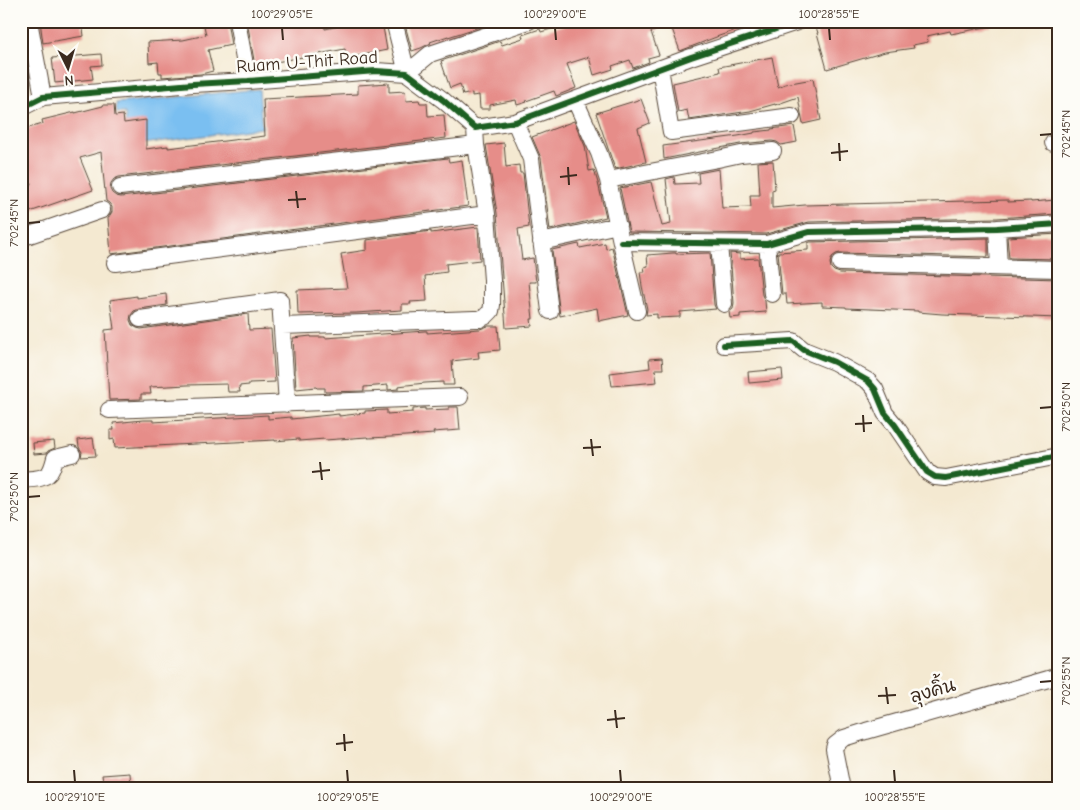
<svg xmlns="http://www.w3.org/2000/svg" width="1080" height="810" font-family="'Comic Neue','Playpen Sans Thai',sans-serif">
  <style>
    .water { fill: #7abff1; stroke: #5a7488 }
    .building { fill: #e68d89 }
    .lines { fill: none; stroke-linecap: round; stroke-linejoin: round }
    .minor-casing { stroke: #574739; stroke-width: 18 }
    .minor { stroke: #fff; stroke-width: 16 }
    .cycleway-casing { stroke: #fdfcf7; stroke-width: 9 }
    .cycleway { stroke: #1b5e20; stroke-width: 6 }
    .ticks { fill: none; stroke: #3b2a1e; stroke-width: 2 }
    .labels { text-anchor: middle; dominant-baseline: central; stroke-width: 5; stroke-linejoin: round; paint-order: stroke }
    .street-label { font-size: 18px; fill: #3b2a1e; stroke: #fdfcf7 }
    .neatline { fill: none; stroke: #3b2a1e; stroke-width: 2 }
    .ticks-label { font-size: 12px; text-anchor: middle; fill: #3b2a1e }
  </style>
  <rect width="100%" height="100%" fill="#fdfcf7"/>
  <filter id="ink" filterUnits="userSpaceOnUse"><feTurbulence type="fractalNoise" baseFrequency=".02" numOctaves="2"/><feDisplacementMap in="SourceGraphic" scale="10" xChannelSelector="R" yChannelSelector="G"/><feConvolveMatrix kernelMatrix="1 2 1 2 8 2 1 2 1" color-interpolation-filters="sRGB"/></filter>
  <filter id="wash" filterUnits="userSpaceOnUse"><feTurbulence type="fractalNoise" baseFrequency=".0096" numOctaves="4" result="noise"/><feDisplacementMap in="SourceGraphic" scale="20" xChannelSelector="R" yChannelSelector="G"/><feGaussianBlur stdDeviation="1.12" result="paint"/><feColorMatrix in="noise" values="0 0 0 0 0 0 0 0 0 0 0 0 0 0 0 0 0 1.4 0 .05"/><feComposite in="paint" operator="in"/></filter>
  <g filter="url(#wash)">
    <rect width="100%" height="100%" fill="#f4e9d1"/>
    <path class="water" d="M259,89l3,39 -134,18 -3,-33h-8l-1,-10z"/>
    <g id="blocks">
      <path class="building" d="M40,21h42l2,15 -41,7z
        M203,21h24l4,24 -23,5 5,21 -12,3 -39,3v-4h-3l-1,-11 -9,1 -1,-21 35,-2 23,-5z
        M247,21h62l1,4 14,-3 1,7 19,-4 -1,-4h39l5,29 -40,8 -2,-9 -90,17z
        M404,21h91v1l-47,15v-1l-18,6 1,1 -10,5 -9,3z
        M578,21h179v2l-38,13 -39,15 -9,-25 -20,6 8,23 -11,3 1,4 -16,6 -3,-8 -18,6 1,3 -19,6 -5,-18 -22,7 9,24 -20,8 -2,-5 -28,10 1,1 -10,3 -1,-5 -26,5v4h-10l-1,-14 -7,1v-3l-9,2 -3,-11 -10,4 -9,-27 59,-20 2,4 21,-7 -1,-3 18,-6 1,3z
        M834,21h156l1,5 -40,8 -1,-3 -23,5 1,6 -15,3 1,3 -29,4 -58,17 -10,-36h1l-2,-6z
        M101,54l1,11 -11,1 2,13 -38,4 -3,-25z
        M772,57l6,30 7,-3 28,-5 8,41 -18,4 -5,-27 -23,8v-1l-25,7 -61,9 -2,-10 -9,2 -5,-29 47,-11 -1,-5z
        M389,83v9l16,-1 1,10 13,-1 1,3h7l1,13 16,-1 2,23 -327,39 -5,2 -3,4 -1,6 2,4 4,3 5,1 327,-39 1,4 13,-2 6,46 -357,48 -3,-36 4,-6v-5l-3,-4 -3,-2 -5,-49 -21,6 13,32 -72,25v-28l10,-3 -3,-14h1l-8,-28v-12l22,-6 -1,-4 33,-8v1l28,-7v-1h11l1,11 8,-1 1,8 22,-3v29l22,-3v2l97,-12 -2,-37 95,-5v-9z
        M641,99l9,24 -12,5 8,34 -31,7 -19,-56z
        M574,121l11,25 4,25 5,-1 4,13 8,34 -56,13 -9,-72 -9,-21z
        M794,126l3,16 -16,3 -4,-3 -5,-1 -32,3 -76,15 -1,-13 75,-10 16,-3v-1l17,-2v-1z
        M504,143l2,24 13,-2 1,8h3l6,54 -11,2 4,31 11,-2 3,24h-7l4,37h-2l1,7 -26,2 -9,-115 -11,-68z
        M773,161l2,28 -3,1v18l33,-3 203,-5v2l23,-1v1l25,-2 1,14 -60,4 -188,4 -43,12 -137,-2 -9,-44 31,-6 11,44 9,-2 -5,-45 8,-2 1,7 24,-1 -1,-10 21,-4 3,39 29,-1 -1,-12h10l-2,-33z
        M478,227l2,33 -34,4 1,8 -15,2v1l-7,1 2,25 -17,1 1,2h-9v6l-46,3 -58,1 -1,-24 50,-2 -6,-34 26,-4v-10l64,-9v2z
        M1059,234v25l-50,-1 -2,-21z
        M988,238v19l-148,-4 -4,1 -4,3 -2,6 1,5 3,3 6,2 219,6v39l-117,-4 -24,-2v-1l-72,-3v-1l-24,-1v-4l-35,2 -1,-10h-4l-4,-42 30,-2v-7l2,-1z
        M605,243l1,6 6,-2 16,68 -29,6 -2,-13 -37,8 -8,-66 27,-6 1,4z
        M673,253h3v1l34,-1 4,52 2,4 -36,3v5l-23,1v-4l-11,1 1,-6 -5,-23 -2,-14h5l-1,-5 4,-1 -1,-11z
        M730,253l10,1v5l18,-1 4,37 3,6 1,11 -26,2v3l-10,1 -1,-6 4,-3 1,-6z
        M166,294l1,11 -28,4 -5,2 -3,4 -1,5 2,5 5,3 4,1 107,-15 1,16 22,-1 4,53 -26,1v2l-10,1 1,6h-12l-1,-8 -40,1 -37,2 1,7h-10v5l-32,1 -4,-70 9,-1 -4,-29 27,-4v2z
        M488,326h10l2,24 -22,2 1,6 -27,3 2,24h-11v-3l-18,1 -27,3v3l-10,1v-5l-24,2v4l-39,1v-4h-8l-1,-1 -20,2 -3,-51 18,-2v1h14v1l100,-7h2v2l53,-4z
        M662,358l1,11h-8l2,13 -45,4 -2,-13 40,-5 -1,-9z
        M782,369l1,11 -34,3 -1,-11z
        M449,407h9l2,23 -27,2 1,2 -43,3 -23,1 -1,-1 -42,3v-1l-26,2v-2l-24,2v-1l-160,8 -1,-9 -4,1v-10h4l-1,-7 30,-3h10v2l115,-7v4l23,-2v2l48,-5v2l26,-3v-2l22,-1v4l26,-2v-3l12,-1v2l24,-1z
        M93,438l3,18 -15,1 1,-5 -3,-5 -1,-7z
        M54,441l1,7 -7,3 -1,2 -13,1 -1,-11z
        M130,773l1,13 -27,3 -2,-14z"/>
    </g>
  </g>
  <g filter="url(#ink)">
    <use href="#blocks" fill-opacity="0" stroke="#574739" stroke-width="1"/>
    <g class="lines">
      <g class="minor-casing">
        <path id="minor" d="M29,21l14,76
          M237,21l11,60
          M394,21l13,52 23,-19 99,-33
          M660,68l11,64 121,-16
          M575,100l24,53 9,27 13,62 16,69
          M21,108l22,-11 150,-13 55,-3 128,-10 31,2 36,27 32,28 40,-6 176,-65 109,-36
          M515,122l16,37 19,152
          M1053,143h6
          M608,180l110,-21 23,-5 32,-3
          M120,187l356,-42
          M997,228l2,39
          M21,238l81,-28
          M541,242l77,-17
          M621,242l146,2 42,-12 188,-4 62,-4
          M719,244l5,60
          M767,244l5,50
          M115,263l372,-49
          M840,263l219,6
          M140,319l140,-19 7,104
          M282,326l192,-7h6l6,-3 5,-5 1,-6v-25l-5,-66 -11,-69 -1,-17
          M724,345l69,-4 11,9 30,12 34,19 7,8 10,24 10,12 32,47 8,5 11,1 113,-22
          M109,410l351,-13
          M21,480c9,-1 26,0 30,-10 2,-4 3,-8 4,-12l17,-4
          M842,789l-8,-40 1,-4 9,-7 22,-7 193,-55"/>
      </g>
      <use href="#minor" class="minor"/>
      <g class="cycleway-casing">
        <path id="cycleway" d="M21,108l22,-11 150,-13 55,-3 128,-10 31,2 36,27 32,28 40,-6 176,-65 109,-36
          M621,242l146,2 42,-12 188,-4 62,-4
          M724,345l69,-4 11,9 30,12 34,19 7,8 10,24 10,12 32,47 8,5 11,1 113,-22"/>
      </g>
      <use href="#cycleway" class="cycleway"/>
    </g>
  </g>
  <path class="ticks" d="M282,28l1,12M555,28l1,12M829,28l1,12M1040,135l12,-1M839,143l1,18M831,153l17,-2M568,167l1,18M560,177l17,-2M296,191l2,17M288,200l18,-1M28,223l12,-1M1040,408l12,-1M863,415l1,17M855,424l17,-1M591,439l2,17M583,448l18,-1M320,462l2,18M312,472l18,-2M28,497l12,-1M1040,682l12,-1M886,687l2,17M878,696l18,-1M615,710l2,18M607,720l18,-2M344,734l1,17M336,744l17,-2M74,770l1,12M347,770l1,12M620,770l1,12M894,770l1,12"/>
  <g class="labels">
    <g class="street-label">
      <text transform="translate(307 62) rotate(-4)">Ruam U-Thit Road</text>
      <text transform="translate(933 691) rotate(-16)">ลุงคิ้น</text>
    </g>
  </g>
  <rect width="1080" height="810" fill="none" stroke="#fdfcf7" stroke-width="55"/>
  <g transform="translate(68 68) rotate(175)" stroke="#fdfcf7" stroke-width="4" paint-order="stroke">
  <path d="M0-4L9 19L0 12L-9 19Z" fill="#3b2a1e"/>
  <text y="-8" font-size="14" font-weight="bold" text-anchor="middle" fill="#3b2a1e">N</text>
  </g>
  <rect x="28" y="28" width="1024" height="754" class="neatline"/>
  <g class="ticks-label">
    <text x="282" y="18">100°29'05"E</text>
    <text x="555" y="18">100°29'00"E</text>
    <text x="829" y="18">100°28'55"E</text>
    <text transform="translate(1066 134) rotate(-90)" y="4">7°02'45"N</text>
    <text transform="translate(14 223) rotate(-90)" y="4">7°02'45"N</text>
    <text transform="translate(1066 407) rotate(-90)" y="4">7°02'50"N</text>
    <text transform="translate(14 497) rotate(-90)" y="4">7°02'50"N</text>
    <text transform="translate(1066 681) rotate(-90)" y="4">7°02'55"N</text>
    <text x="75" y="801">100°29'10"E</text>
    <text x="348" y="801">100°29'05"E</text>
    <text x="621" y="801">100°29'00"E</text>
    <text x="895" y="801">100°28'55"E</text>
  </g>
</svg>
